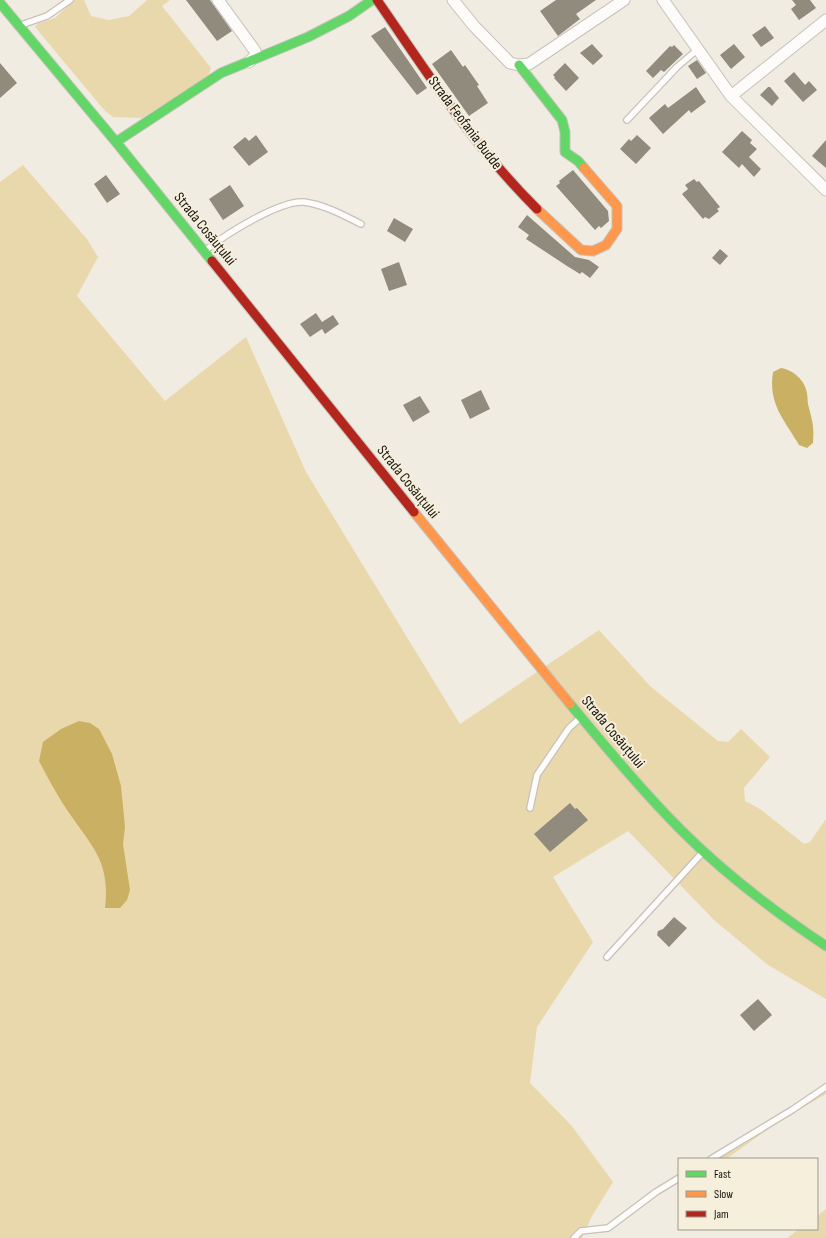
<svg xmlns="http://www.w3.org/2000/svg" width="826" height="1238" font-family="'Sofia Sans Condensed',sans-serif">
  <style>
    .green { fill: #e9d8ac }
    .water { fill: #cab062 }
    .building { fill: #908b7c }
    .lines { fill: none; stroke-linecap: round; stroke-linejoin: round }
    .lane-casing { stroke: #c6c2ba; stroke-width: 8 }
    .street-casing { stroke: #c6c2ba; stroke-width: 13 }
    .fast-casing { stroke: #c6c2ba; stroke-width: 11 }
    .slow-casing { stroke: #c6c2ba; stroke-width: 11 }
    .jam-casing { stroke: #c6c2ba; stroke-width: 11 }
    .lane { stroke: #fdfcfb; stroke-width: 5.5 }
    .street { stroke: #fdfcfb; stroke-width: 11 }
    .fast { stroke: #63d668; stroke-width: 9 }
    .slow { stroke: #ff974d; stroke-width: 9 }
    .jam { stroke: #b3261e; stroke-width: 9 }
    .labels { text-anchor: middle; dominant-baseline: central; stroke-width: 4; stroke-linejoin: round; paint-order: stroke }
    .street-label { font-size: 15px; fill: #15120c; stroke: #f6efdc }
  </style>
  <rect width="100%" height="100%" fill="#f0ece2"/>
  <path class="green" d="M74,0h10l7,16 18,4 20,-4 18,-16h23l-8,6 49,62 -3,8 -66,42 -29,-1 -8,-6 -70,-84 2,-3 18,-6z
    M23,165l64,74 11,18 -21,39 88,105 81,-64 60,135 154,252 139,-94 51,56 68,55 10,1 13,-13 29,28 -26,31 1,13 15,8 44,35 6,-2 16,-23v180l-58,-34 -54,-45 -86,-89 -75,46 40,65 -56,85 -7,56 41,42 42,57 -21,34 -10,22h-582v-1056z
    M826,1083v11l-46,27 -54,38h-20l45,-25z
    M826,1209v29h-39l12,-9h18v-13z"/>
  <path class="water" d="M781,368c12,2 24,12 26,25 1,5 0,10 2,15 4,16 5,18 4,35l-6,5 -8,-3c-15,-26 -31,-41 -26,-73z
    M79,721l11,2 9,6 13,25 9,32 4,41 -2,17 7,46 -3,10 -7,8h-15c5,-44 -10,-58 -33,-91 -13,-18 -23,-37 -33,-56l4,-19 18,-13z"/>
  <path class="building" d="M186,0h24l22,31 -15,10z
    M556,0h40l-20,14 4,5 -22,17 -18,-25z
    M792,0h18l6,8 -17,12 -8,-11 5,-4z
    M765,26l9,12 -13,9 -9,-12z
    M385,27l42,61 -10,7 -46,-59z
    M592,44l11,12 -10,9 -13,-12z
    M734,44l11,13 -14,12 -11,-14z
    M674,45l9,9 -19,18 -3,-2 -8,8 -7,-7 24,-25 2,1z
    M451,50l12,17 2,-2 14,20 -2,1 11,17 -19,13 -37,-52z
    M697,60l9,13 -9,6 -9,-13z
    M0,63l17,20 -17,15z
    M565,63l14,15 -13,13 -12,-13 1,-1 -2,-2z
    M794,72l11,13 4,-4 8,9 -14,12 -19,-21z
    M696,87l10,15 -15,11 -2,-3 -26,24 -14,-16 16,-14 3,4z
    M768,87h2l9,11 -7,8 -12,-11z
    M742,131l10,9 -2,3 7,6 -8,8 12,12 -7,8 -12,-13 -3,4 -17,-16z
    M256,135l12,17 -19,14 -16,-19 12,-10 4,4z
    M637,135l14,13 -15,16 -16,-15 9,-10 2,2z
    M826,140v28l-14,-12z
    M573,170l35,41 1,10 -8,7 -2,-2 -4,4 -39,-44 4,-3 -1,-2z
    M106,175l14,19 -13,9 -13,-19z
    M694,179l3,3 2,-1 21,26 -3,2 2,2 -10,8 -4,-2 -2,2 -21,-25 6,-5 -3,-4z
    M230,185l14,21 -21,14 -14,-21z
    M527,215l48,42 14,3 10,7 -9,11 -8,-6 -2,2 -13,-8 -41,-27 3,-4 -11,-8z
    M394,218l19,11 -8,13 -18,-11z
    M720,249l8,7 -8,9 -8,-7z
    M399,262l8,23 -18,6 -8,-22z
    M316,313l6,9 11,-7 6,9 -14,10 -3,-5 -12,8 -10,-13z
    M481,390l9,19 -20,10 -9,-19z
    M420,396l10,16 -17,10 -10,-17z
    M570,803l5,6 2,-1 11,12 -38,32 -16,-18z
    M674,917l13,11 -18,19 -12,-12 1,-4 5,-2z
    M758,999l14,16 -18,16 -14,-16z"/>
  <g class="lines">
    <g class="lane-casing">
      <path id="lane" d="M21,25l26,-9 23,-16
        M627,120l50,-53 21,-18
        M206,250c20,-16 74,-50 98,-48 21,3 39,13 57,22
        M530,808l7,-33 32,-47 11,-10
        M607,957l96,-105
        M711,1159l81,-49 34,-23
        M574,1238l7,-7 27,-3 48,-36 23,-14"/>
    </g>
    <g class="street-casing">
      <path id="street" d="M218,0l37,51 1,4 -7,7
        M453,0l21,26 36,37 9,2 10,-1 95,-64
        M663,0l68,96 95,94
        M731,96l95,-76"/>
    </g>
    <g class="fast-casing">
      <path id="fast" d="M0,3l116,139 96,119
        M519,65l43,55 3,12v20l13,9 6,7
        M116,142l105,-69 87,-36 41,-21 23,-16
        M570,704c36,43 72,87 112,127 43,43 93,81 144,115"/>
    </g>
    <g class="slow-casing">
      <path id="slow" d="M537,209l44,41 12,1 13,-6 11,-16v-23l-33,-38
        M414,512l156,192"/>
    </g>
    <g class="jam-casing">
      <path id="jam" d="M377,0c50,72 97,147 160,209
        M212,261l202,251"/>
    </g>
    <use href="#lane" class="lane"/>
    <use href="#street" class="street"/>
    <use href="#fast" class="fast"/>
    <use href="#slow" class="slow"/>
    <use href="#jam" class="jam"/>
  </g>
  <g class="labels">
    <g class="street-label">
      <text transform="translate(465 123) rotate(53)">Strada Feofania Budde</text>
      <text transform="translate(205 229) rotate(51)">Strada Cosăuțului</text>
      <text transform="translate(408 482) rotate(51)">Strada Cosăuțului</text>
      <text transform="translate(613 732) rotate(50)">Strada Cosăuțului</text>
    </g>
  </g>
  <rect x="678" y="1158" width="140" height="72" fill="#f6efdc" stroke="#9c9789"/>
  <rect x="686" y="1171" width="20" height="6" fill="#63d668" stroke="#9c9789"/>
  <text x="714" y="1178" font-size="12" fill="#15120c">Fast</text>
  <rect x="686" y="1191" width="20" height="6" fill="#ff974d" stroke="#9c9789"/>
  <text x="714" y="1198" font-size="12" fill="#15120c">Slow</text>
  <rect x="686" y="1211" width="20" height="6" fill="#b3261e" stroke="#9c9789"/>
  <text x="714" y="1218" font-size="12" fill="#15120c">Jam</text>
</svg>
